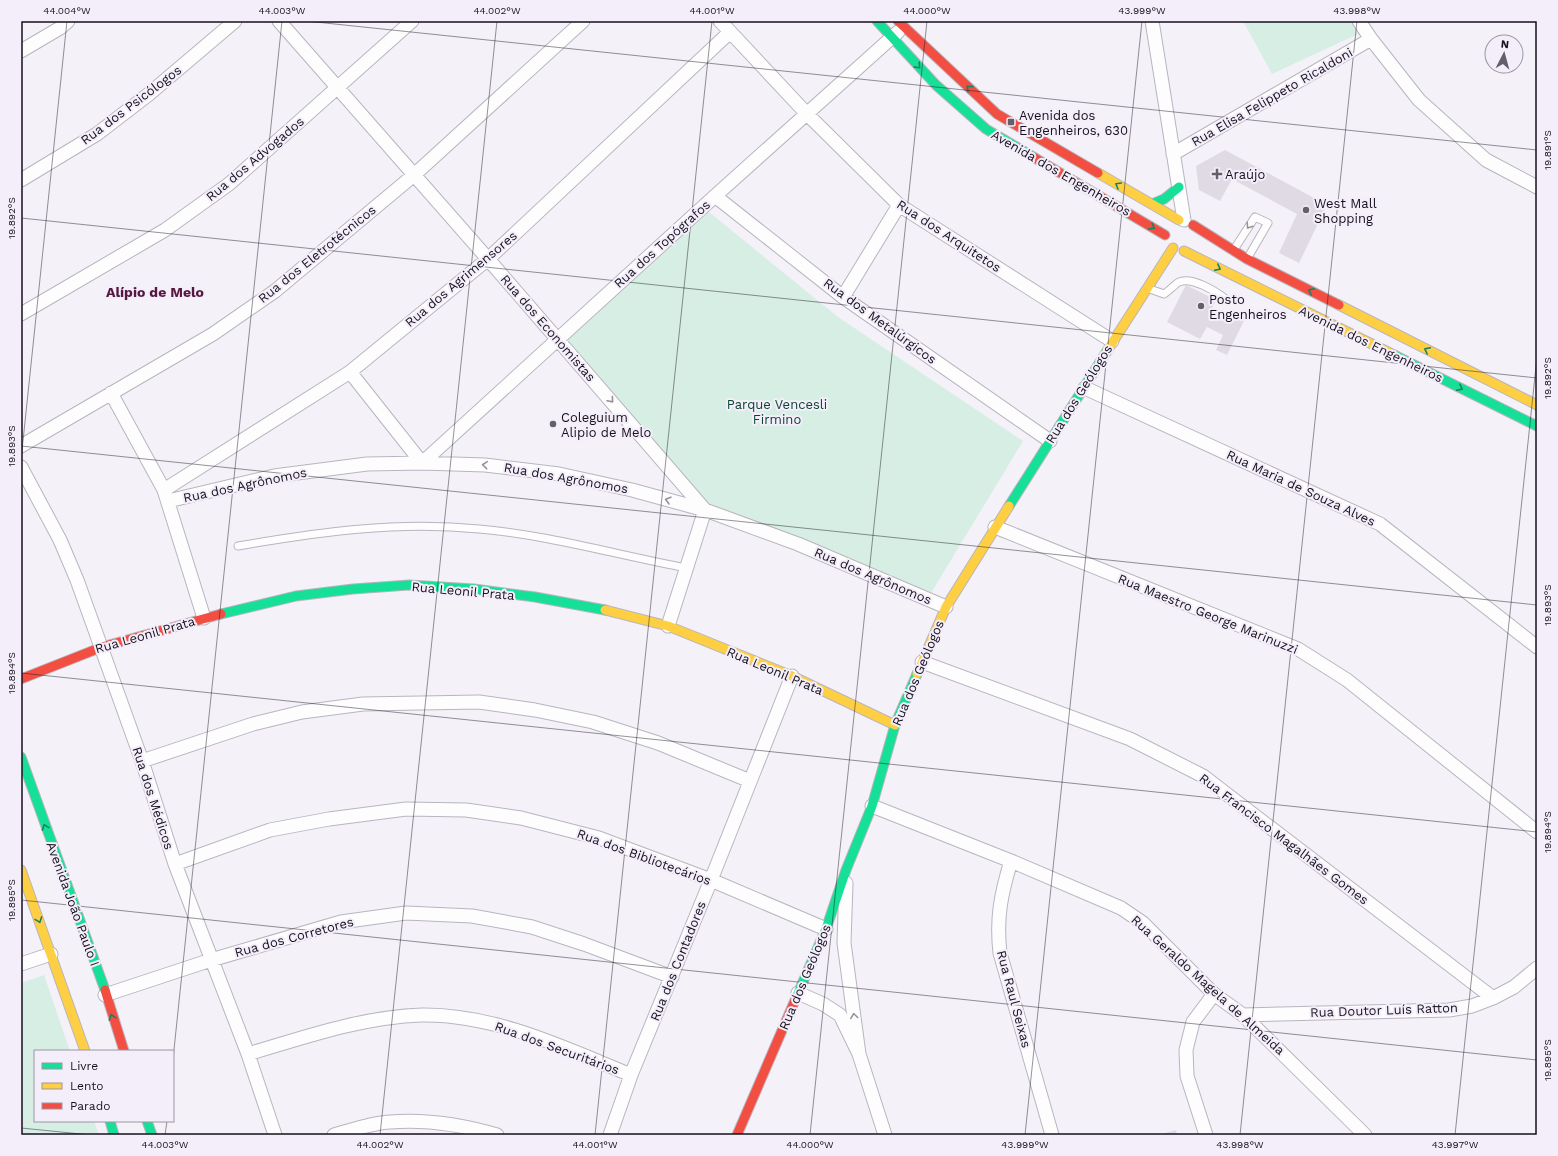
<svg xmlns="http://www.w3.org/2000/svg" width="1558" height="1156" font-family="'Work Sans',sans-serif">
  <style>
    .green { fill: #d6eee4 }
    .building { fill: #dfdae4 }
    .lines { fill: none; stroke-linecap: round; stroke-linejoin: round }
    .lane-casing { stroke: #b9b5be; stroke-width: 9 }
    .street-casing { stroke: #b9b5be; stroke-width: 15 }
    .fast-casing { stroke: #b9b5be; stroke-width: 11 }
    .slow-casing { stroke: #b9b5be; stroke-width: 11 }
    .jam-casing { stroke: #b9b5be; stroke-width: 11 }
    .lane { stroke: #fdfdfe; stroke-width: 7 }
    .street { stroke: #fdfdfe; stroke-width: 13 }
    .fast { stroke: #16e098; stroke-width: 9 }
    .slow { stroke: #ffcf43; stroke-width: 9 }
    .jam { stroke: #f24e42; stroke-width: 9 }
    .oneway { stroke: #168360 }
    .oneway2 { stroke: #959398 }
    .ticks { fill: none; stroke: #16111c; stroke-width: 1; stroke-opacity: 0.45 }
    .poi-dot { fill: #645f69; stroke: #f4eefb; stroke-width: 1.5 }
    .labels { text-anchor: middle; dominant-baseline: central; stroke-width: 4; stroke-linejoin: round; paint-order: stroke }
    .street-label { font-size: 13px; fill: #16111c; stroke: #f4eefb }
    .poi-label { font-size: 13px; fill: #16111c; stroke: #f4eefb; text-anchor: start }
    .park-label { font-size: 13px; fill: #07472e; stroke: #f4eefb }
    .neighbourhood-label { font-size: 14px; font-weight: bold; fill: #551940; stroke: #f4eefb }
    .neatline { fill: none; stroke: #16111c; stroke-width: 1.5 }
    .ticks-label { font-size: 10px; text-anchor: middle; fill: #16111c }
  </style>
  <rect width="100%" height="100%" fill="#f4f1f8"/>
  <path class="green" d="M1243,21h107l8,13 -86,40z
    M709,212l129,105 185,124 -92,152 -221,-87 -143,-167z
    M44,975l26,76h-35v70h59l5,14h-78v-152z"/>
  <path class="building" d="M1225,150l102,55 -28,58 -20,-10 18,-39 -65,-35 -12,22 -21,-11 -3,-24z
    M1186,285l30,15 -7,14 20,10 4,-8 11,5 -17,34 -11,-5 7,-15 -16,-8 -7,12 -33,-17z
    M1176,1130l1,5h-19z"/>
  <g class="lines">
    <g class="lane-casing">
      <path id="lane" d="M1233,251l22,-34 13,6 -21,36
        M1147,288l17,6c5,-3 10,-9 15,-12 13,-6 38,10 48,18
        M238,546c81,-14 158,-25 241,-17 70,6 138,26 208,39"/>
    </g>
    <g class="street-casing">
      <path id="street" d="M279,21l209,238 217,251
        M720,21l87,93 92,91 213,136
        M1152,21l32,199
        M1359,21l12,18 48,61 67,60 51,27
        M21,51l39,-23 8,-7
        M1173,154l198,-115
        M21,180l76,-46 52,-40 86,-73
        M715,196l128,101 207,144
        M843,297l56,-92
        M21,314l144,-84 64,-46 183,-163
        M350,372l72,91
        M1085,388l295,136 157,123
        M111,393l53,97 40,128
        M21,446l192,-112 62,-43 139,-116 169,-154
        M422,463l293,-267 183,-164
        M21,467l39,73 17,40 65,181 33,103 73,190 27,81
        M164,490l186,-118 138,-113 242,-227
        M168,501l106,-25 93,-12 55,-1 63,2 74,9 73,16 73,20 93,34 148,63
        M995,527l303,122 49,31 190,152
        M668,626l37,-116
        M922,662l208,77 73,37 290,222
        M142,761l111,-37 49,-12 61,-8 116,-2 56,8 58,12 65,21 92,38
        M872,806l139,55 110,47 22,15 71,71 29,21 122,120
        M1011,861c-10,33 -15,57 -11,92l52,182
        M175,864l95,-34 59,-11 77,-10 60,1 55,8 78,20 112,42 115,49
        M846,883l-2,60 15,111
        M21,964l30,-10
        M798,993l25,11 17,11 19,39 26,81
        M105,995l106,-35 130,-38 65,-9 66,3 60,11 52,17 88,33
        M1243,1015l206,-5 23,-4 21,-8 21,-11 23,-19
        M248,1054c57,-17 114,-37 174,-39 73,-1 143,33 209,60
        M334,1135c18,-5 37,-12 56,-13 36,-3 73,3 107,13
        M610,1135l21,-60 80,-195 81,-204
        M1206,1135l-19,-59 -1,-26 7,-28 21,-28"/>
    </g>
    <g class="fast-casing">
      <path id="fast" d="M877,21l59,64 50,44 49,29
        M1152,204l12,-5 15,-12
        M1394,355l143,71
        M1009,506l98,-155
        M221,614l75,-18 57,-7 56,-4 65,4 61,8 70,13
        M21,757l84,233
        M796,998l30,-69 20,-59 26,-64 23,-81 22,-51
        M110,1121l4,14
        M147,1121l5,14"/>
    </g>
    <g class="slow-casing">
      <path id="slow" d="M1098,173l81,47
        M1184,251l210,104
        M1339,305l198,100
        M1107,351l66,-103
        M605,610l63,16 124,50 103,49
        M917,674l29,-67 63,-101
        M21,870l64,181"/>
    </g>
    <g class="jam-casing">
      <path id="jam" d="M898,21l99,93 101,59
        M1035,158l130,77
        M1193,225l54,34 92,46
        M21,679l81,-32 119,-33
        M105,990l19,61
        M737,1135l59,-137"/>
    </g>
    <use href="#lane" class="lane"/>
    <use href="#street" class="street"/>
    <use href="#fast" class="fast"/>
    <use href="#slow" class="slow"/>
    <use href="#jam" class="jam"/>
  </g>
  <defs><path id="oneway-chevron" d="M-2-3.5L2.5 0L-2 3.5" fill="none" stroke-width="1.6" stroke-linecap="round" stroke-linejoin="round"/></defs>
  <g class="oneway">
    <use href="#oneway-chevron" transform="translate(918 66) rotate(47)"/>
    <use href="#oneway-chevron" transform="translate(969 88) rotate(-137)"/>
    <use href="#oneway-chevron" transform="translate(1118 185) rotate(-150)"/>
    <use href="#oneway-chevron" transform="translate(1152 227) rotate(30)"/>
    <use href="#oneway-chevron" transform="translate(1218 268) rotate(27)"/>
    <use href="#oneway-chevron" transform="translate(1311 291) rotate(-153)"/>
    <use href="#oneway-chevron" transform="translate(1427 350) rotate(-153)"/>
    <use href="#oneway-chevron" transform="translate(1460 388) rotate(26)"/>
    <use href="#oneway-chevron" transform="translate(45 827) rotate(-110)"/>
    <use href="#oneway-chevron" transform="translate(39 920) rotate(70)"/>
    <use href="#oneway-chevron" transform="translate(112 1017) rotate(-108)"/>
  </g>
  <g class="oneway2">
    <use href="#oneway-chevron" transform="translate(1249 226) rotate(123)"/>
    <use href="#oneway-chevron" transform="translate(611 400) rotate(49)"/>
    <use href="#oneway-chevron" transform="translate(485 465) rotate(-175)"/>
    <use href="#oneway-chevron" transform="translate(668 500) rotate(-164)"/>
    <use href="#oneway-chevron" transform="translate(854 1016) rotate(-98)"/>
  </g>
  <path class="ticks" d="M306,21l1231,129M21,218l1516,160M21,446l1516,159M21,460l46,-439M21,673l1516,159M21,900l1516,160M173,1059l109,-1038M21,1128l70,7M165,1135l2,-14M380,1135l117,-1114M595,1135l117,-1114M810,1135l117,-1114M1025,1135l117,-1114M1240,1135l117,-1114M1455,1135l82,-778"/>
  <g class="poi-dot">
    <rect x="1007" y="118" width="8" height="8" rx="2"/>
    <path d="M1215 168h4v4h4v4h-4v4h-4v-4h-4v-4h4z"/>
    <circle cx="1306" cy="210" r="4"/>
    <circle cx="1201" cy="306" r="4"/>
    <circle cx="553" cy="424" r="4"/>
  </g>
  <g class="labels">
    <g class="street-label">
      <text transform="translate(1272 97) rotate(-30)">Rua Elisa Felippeto Ricaldoni</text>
      <text transform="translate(131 105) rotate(-37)">Rua dos Psicólogos</text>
      <text transform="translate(255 159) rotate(-40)">Rua dos Advogados</text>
      <text transform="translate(1061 173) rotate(30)">Avenida dos Engenheiros</text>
      <text transform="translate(949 236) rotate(33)">Rua dos Arquitetos</text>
      <text transform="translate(662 244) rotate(-42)">Rua dos Topógrafos</text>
      <text transform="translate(317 254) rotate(-39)">Rua dos Eletrotécnicos</text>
      <text transform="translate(461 279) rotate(-40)">Rua dos Agrimensores</text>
      <text transform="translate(880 321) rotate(36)">Rua dos Metalúrgicos</text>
      <text transform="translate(548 328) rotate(49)">Rua dos Economistas</text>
      <text transform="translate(1371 344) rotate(26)">Avenida dos Engenheiros</text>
      <text transform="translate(1079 394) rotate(-58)">Rua dos Geólogos</text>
      <text transform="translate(566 478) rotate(10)">Rua dos Agrônomos</text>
      <text transform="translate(245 485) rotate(-12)">Rua dos Agrônomos</text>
      <text transform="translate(1301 488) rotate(25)">Rua Maria de Souza Alves</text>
      <text transform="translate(873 576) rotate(23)">Rua dos Agrônomos</text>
      <text transform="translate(463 591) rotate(5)">Rua Leonil Prata</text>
      <text transform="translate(1208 614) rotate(22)">Rua Maestro George Marinuzzi</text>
      <text transform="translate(145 635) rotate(-16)">Rua Leonil Prata</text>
      <text transform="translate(775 671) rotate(23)">Rua Leonil Prata</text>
      <text transform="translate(918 673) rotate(-67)">Rua dos Geólogos</text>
      <text transform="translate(153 798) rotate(72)">Rua dos Médicos</text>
      <text transform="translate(1284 839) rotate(37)">Rua Francisco Magalhães Gomes</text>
      <text transform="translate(644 857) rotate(20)">Rua dos Bibliotecários</text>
      <text transform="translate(73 904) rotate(70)">Avenida João Paulo I</text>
      <text transform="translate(294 937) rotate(-15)">Rua dos Corretores</text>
      <text transform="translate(678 961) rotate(-68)">Rua dos Contadores</text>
      <text transform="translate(805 977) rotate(-67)">Rua dos Geólogos</text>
      <text transform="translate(1208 985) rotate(42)">Rua Geraldo Magela de Almeida</text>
      <text transform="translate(1014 999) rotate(75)">Rua Raul Seixas</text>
      <text transform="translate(1384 1010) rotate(-2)">Rua Doutor Luís Ratton</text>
      <text transform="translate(557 1048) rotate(20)">Rua dos Securitários</text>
    </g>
    <g class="poi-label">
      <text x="1019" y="115">Avenida dos<tspan x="1019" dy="15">Engenheiros, 630</tspan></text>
      <text x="1225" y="174">Araújo</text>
      <text x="1314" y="203">West Mall<tspan x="1314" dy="15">Shopping</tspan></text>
      <text x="1209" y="299">Posto<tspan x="1209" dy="15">Engenheiros</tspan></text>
      <text x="561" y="417">Coleguium<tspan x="561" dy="15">Alipio de Melo</tspan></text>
    </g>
    <g class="park-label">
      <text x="777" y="404">Parque Vencesli<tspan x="777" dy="15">Firmino</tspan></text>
    </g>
    <g class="neighbourhood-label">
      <text x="155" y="292">Alípio de Melo</text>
    </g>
  </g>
  <rect width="1558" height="1156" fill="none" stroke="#f4eefb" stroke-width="44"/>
  <rect x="34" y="1050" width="140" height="72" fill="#f4eefb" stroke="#9b96a2"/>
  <rect x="42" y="1063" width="20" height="6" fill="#16e098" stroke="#9b96a2"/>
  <text x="70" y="1070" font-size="12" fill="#16111c">Livre</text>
  <rect x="42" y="1083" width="20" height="6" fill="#ffcf43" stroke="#9b96a2"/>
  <text x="70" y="1090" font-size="12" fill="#16111c">Lento</text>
  <rect x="42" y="1103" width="20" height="6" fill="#f24e42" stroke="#9b96a2"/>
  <text x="70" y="1110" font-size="12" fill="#16111c">Parado</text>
  <g transform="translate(1504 54) rotate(6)"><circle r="19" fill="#f4eefb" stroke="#9b96a2"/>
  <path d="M0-3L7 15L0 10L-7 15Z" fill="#645f69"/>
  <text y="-6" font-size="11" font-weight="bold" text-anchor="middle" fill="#16111c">N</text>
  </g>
  <rect x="22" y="22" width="1514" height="1112" class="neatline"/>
  <g class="ticks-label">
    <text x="67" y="14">44.004°W</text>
    <text x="282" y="14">44.003°W</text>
    <text x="497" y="14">44.002°W</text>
    <text x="712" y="14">44.001°W</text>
    <text x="927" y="14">44.000°W</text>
    <text x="1142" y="14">43.999°W</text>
    <text x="1357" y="14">43.998°W</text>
    <text transform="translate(1547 150) rotate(-90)" y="4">19.891°S</text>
    <text transform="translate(11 218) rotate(-90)" y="4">19.892°S</text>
    <text transform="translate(1547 378) rotate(-90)" y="4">19.892°S</text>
    <text transform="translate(11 446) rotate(-90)" y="4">19.893°S</text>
    <text transform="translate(1547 605) rotate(-90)" y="4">19.893°S</text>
    <text transform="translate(11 673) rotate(-90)" y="4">19.894°S</text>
    <text transform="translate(1547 832) rotate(-90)" y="4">19.894°S</text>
    <text transform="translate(11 900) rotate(-90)" y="4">19.895°S</text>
    <text transform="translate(1547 1060) rotate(-90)" y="4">19.895°S</text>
    <text x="165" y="1148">44.003°W</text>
    <text x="380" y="1148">44.002°W</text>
    <text x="595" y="1148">44.001°W</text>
    <text x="810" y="1148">44.000°W</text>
    <text x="1025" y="1148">43.999°W</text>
    <text x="1240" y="1148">43.998°W</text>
    <text x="1455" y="1148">43.997°W</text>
  </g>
</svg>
